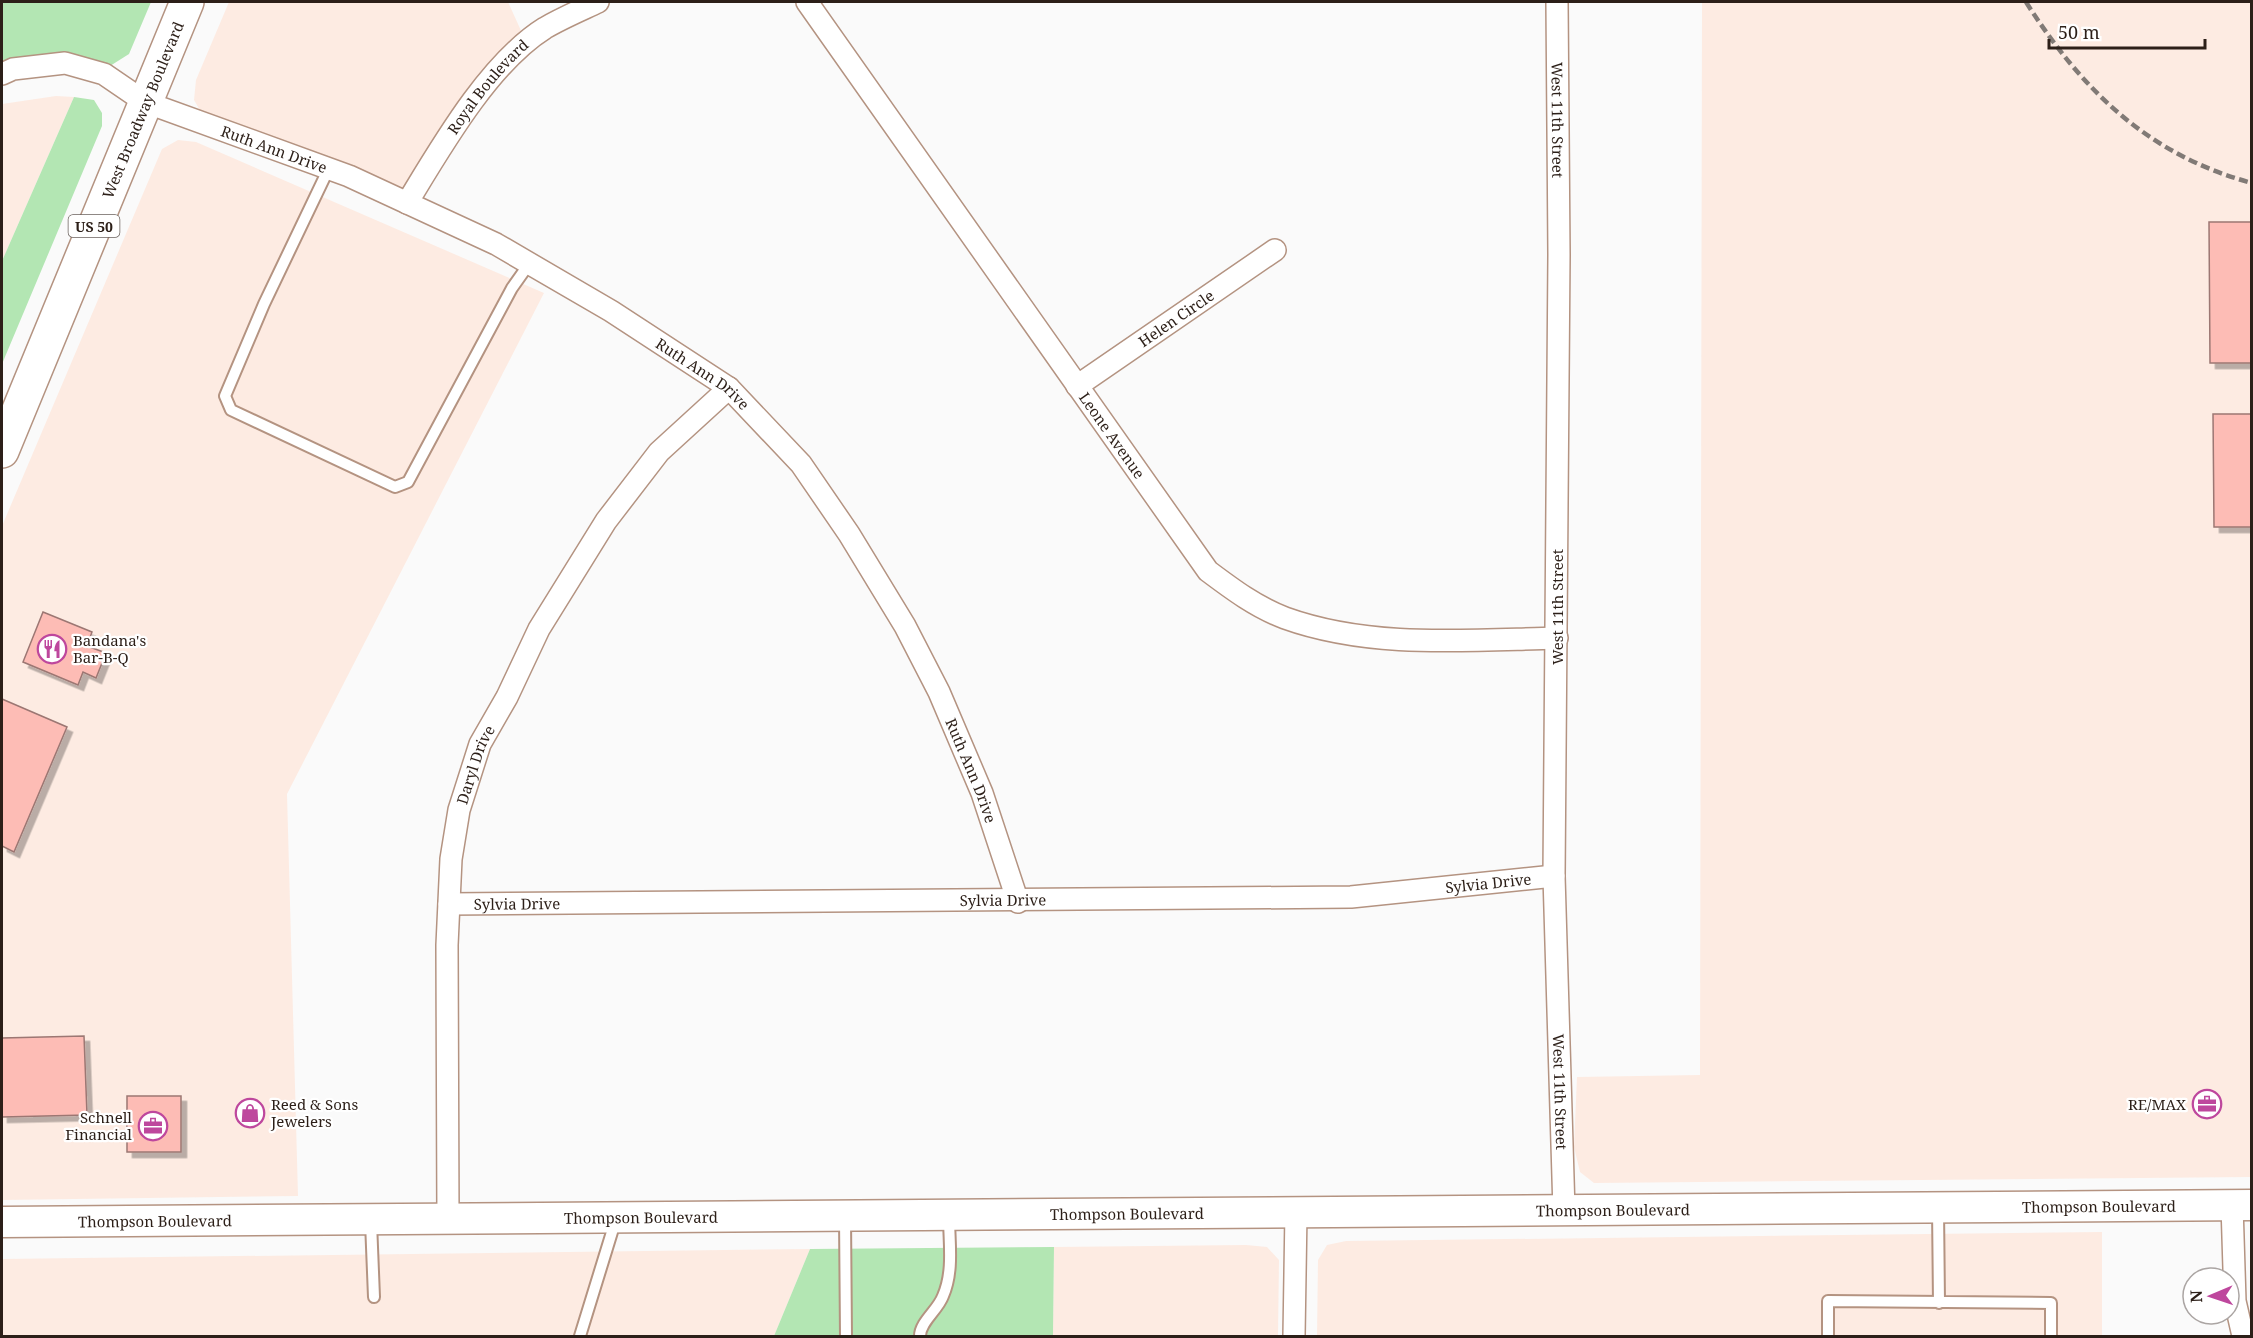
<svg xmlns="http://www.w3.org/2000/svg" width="2253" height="1338" font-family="'Noto Serif',serif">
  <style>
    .built { fill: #fdebe2 }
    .green { fill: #b3e6b3 }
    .building { fill: #fdbcb5; stroke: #9c7773; stroke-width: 1.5; filter: url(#shadow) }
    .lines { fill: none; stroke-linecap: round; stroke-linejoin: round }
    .lane-casing { stroke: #b49381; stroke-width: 14 }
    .street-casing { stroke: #b49381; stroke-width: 24 }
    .secondary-casing { stroke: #b49381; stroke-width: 33 }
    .highway-casing { stroke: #b49381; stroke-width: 36 }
    .lane { stroke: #fff; stroke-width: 10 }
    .street { stroke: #fff; stroke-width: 21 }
    .secondary { stroke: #fff; stroke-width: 30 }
    .highway { stroke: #fff; stroke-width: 33 }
    .rail { stroke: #817a76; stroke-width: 4.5; stroke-dasharray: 9 4.5; stroke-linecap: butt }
    .labels { text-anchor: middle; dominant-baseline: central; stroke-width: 4.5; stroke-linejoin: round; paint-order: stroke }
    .shield { fill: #fff; stroke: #6b625d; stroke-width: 1.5 }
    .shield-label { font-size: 14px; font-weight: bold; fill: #2c1f18 }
    .street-label { font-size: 15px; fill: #2c1f18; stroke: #fff }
    .poi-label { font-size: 15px; fill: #2c1f18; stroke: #fff; text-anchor: start }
  </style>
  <defs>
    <filter id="shadow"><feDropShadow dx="5.5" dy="5.5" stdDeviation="0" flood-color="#0004"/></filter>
  </defs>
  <rect width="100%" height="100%" fill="#fafafa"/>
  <path class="built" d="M229,2h279l15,33 -110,148 -17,8 -195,-79 -7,-12 2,-20z
    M1702,2h549v1175l-657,6 -14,-11 -6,-25 3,-70 123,-2z
    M56,96l18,1 -72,164v-157z
    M178,140l18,2 348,151 -257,501 11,402 -296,4v-674l160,-377z
    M2102,1232v104h-785l1,-76 9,-15 19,-4z
    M1246,1245l21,2 12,13 -1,76h-225l1,-89z
    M810,1249l-36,87h-772v-77z"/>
  <path class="green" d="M5,2h146l-22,52 -19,12 -108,-2v-61z
    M74,97l20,3 8,13v13l-100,238v-103z
    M1054,1247l-1,89h-279l36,-87z"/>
  <path class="building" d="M2209,222h43v141h-42z
    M2213,414h39v113h-38z
    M43,612l49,20 -5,14 19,7 -10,25 -13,-6 -5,13 -55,-23z
    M2,699l65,28 -53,125 -12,-6z
    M84,1036l3,79 -85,2v-79z
    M127,1096h54v56h-54z"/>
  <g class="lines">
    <g class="lane-casing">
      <path id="lane" d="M329,168l-65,136 -39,92 6,14 164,77 13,-5 104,-194 17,-24
        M1938,1208l1,95
        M845,1217l1,119
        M371,1222l3,75
        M580,1336l36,-117
        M920,1336c0,-14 18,-26 23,-40 11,-25 6,-54 6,-80
        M1828,1336v-35l223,2v33"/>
    </g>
    <g class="street-casing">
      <g id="street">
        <path id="s1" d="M807,2l401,569c24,18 48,36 77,47 86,31 182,22 272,20"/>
        <path id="s2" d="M1557,2l2,253 -5,621 10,335"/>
        <path id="s3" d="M2,74l11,-5 52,-6 39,11 41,28 204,74 147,68 115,67 118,77 72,76 48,70 56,92 34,66 43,101 36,109"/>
        <path id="s4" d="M407,203c34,-56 82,-140 138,-175 17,-10 36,-18 53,-26"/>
        <path id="s5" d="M1077,386l198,-136"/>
        <path id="s6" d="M449,904l902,-7 203,-21"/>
        <path d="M2232,1205l3,96 8,35"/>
        <path id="s7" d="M448,1220l-1,-275 4,-86 8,-49 21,-66 27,-47 32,-68 67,-108 53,-69 70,-64"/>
        <path d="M1294,1336l2,-124"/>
      </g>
    </g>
    <g class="secondary-casing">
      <g id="secondary">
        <path id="s8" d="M2,1222l2250,-17"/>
      </g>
    </g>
    <g class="highway-casing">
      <g id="highway">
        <path id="s9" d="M2,451l185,-449"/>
      </g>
    </g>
    <use href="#lane" class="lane"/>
    <use href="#street" class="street"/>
    <use href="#secondary" class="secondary"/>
    <use href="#highway" class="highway"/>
    <path class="rail" d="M2026,2c56,88 122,153 226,181"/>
  </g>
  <defs>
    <g id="restaurant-ring" transform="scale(1.5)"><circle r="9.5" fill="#fff" stroke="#be479d" stroke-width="1.5"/><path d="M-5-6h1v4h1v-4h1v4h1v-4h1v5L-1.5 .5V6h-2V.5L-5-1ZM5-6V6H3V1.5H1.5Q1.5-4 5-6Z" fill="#be479d"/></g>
    <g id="office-ring" transform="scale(1.5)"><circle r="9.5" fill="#fff" stroke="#be479d" stroke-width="1.5"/><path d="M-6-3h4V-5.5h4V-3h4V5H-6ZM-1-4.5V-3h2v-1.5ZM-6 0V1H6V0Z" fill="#be479d"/></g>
    <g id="shop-ring" transform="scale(1.5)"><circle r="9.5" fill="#fff" stroke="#be479d" stroke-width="1.5"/><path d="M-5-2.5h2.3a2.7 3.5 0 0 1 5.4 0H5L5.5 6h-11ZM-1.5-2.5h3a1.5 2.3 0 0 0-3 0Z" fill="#be479d"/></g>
  </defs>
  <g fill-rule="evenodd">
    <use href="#restaurant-ring" x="52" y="649"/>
    <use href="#office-ring" x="2207" y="1104"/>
    <use href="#shop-ring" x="250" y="1113"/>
    <use href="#office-ring" x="153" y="1126"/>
  </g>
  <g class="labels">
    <rect class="shield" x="68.5" y="215" width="51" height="22" rx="4.5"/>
    <g class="shield-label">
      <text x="94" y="226">US 50</text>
    </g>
    <g class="street-label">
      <text stroke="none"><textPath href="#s4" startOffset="142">Royal Boulevard</textPath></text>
      <text stroke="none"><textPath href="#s9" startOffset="369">West Broadway Boulevard</textPath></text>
      <text stroke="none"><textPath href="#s2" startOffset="118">West 11th Street</textPath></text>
      <text stroke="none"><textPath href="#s3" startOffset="292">Ruth Ann Drive</textPath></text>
      <text stroke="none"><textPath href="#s5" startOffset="120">Helen Circle</textPath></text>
      <text stroke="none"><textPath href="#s3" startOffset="778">Ruth Ann Drive</textPath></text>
      <text stroke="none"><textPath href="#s1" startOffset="530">Leone Avenue</textPath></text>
      <text transform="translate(1557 607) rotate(-90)">West 11th Street</text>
      <text stroke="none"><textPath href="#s7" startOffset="459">Daryl Drive</textPath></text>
      <text stroke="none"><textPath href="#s3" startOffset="1264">Ruth Ann Drive</textPath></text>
      <text stroke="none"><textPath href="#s6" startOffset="1040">Sylvia Drive</textPath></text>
      <text stroke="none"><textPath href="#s6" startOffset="554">Sylvia Drive</textPath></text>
      <text stroke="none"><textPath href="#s6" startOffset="68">Sylvia Drive</textPath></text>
      <text stroke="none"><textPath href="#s2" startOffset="1090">West 11th Street</textPath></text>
      <text stroke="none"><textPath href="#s8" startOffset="2097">Thompson Boulevard</textPath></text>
      <text stroke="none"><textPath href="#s8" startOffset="1611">Thompson Boulevard</textPath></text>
      <text stroke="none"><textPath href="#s8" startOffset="1125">Thompson Boulevard</textPath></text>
      <text stroke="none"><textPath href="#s8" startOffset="639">Thompson Boulevard</textPath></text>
      <text stroke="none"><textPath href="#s8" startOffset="153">Thompson Boulevard</textPath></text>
    </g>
    <g class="poi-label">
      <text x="73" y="640">Bandana's<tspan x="73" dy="17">Bar-B-Q</tspan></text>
      <text x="271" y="1104">Reed &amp; Sons<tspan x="271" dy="17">Jewelers</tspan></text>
      <text x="2186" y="1104" text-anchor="end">RE/MAX</text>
      <text x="132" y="1117" text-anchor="end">Schnell<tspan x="132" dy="17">Financial</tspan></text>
    </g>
  </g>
  <rect width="2253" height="1338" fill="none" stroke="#2c1f18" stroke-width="6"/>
  <g transform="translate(2211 1296) rotate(268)"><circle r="28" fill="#ffffff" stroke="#aba5a3" stroke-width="1.5"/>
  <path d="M0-4.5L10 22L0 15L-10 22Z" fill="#be479d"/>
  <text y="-9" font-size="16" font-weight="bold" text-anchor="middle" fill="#2c1f18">N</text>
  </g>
  <path d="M2049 39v9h156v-9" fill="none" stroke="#2c1f18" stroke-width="3"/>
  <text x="2058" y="39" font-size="18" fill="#2c1f18" stroke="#ffffff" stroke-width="4.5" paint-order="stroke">50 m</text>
</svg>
